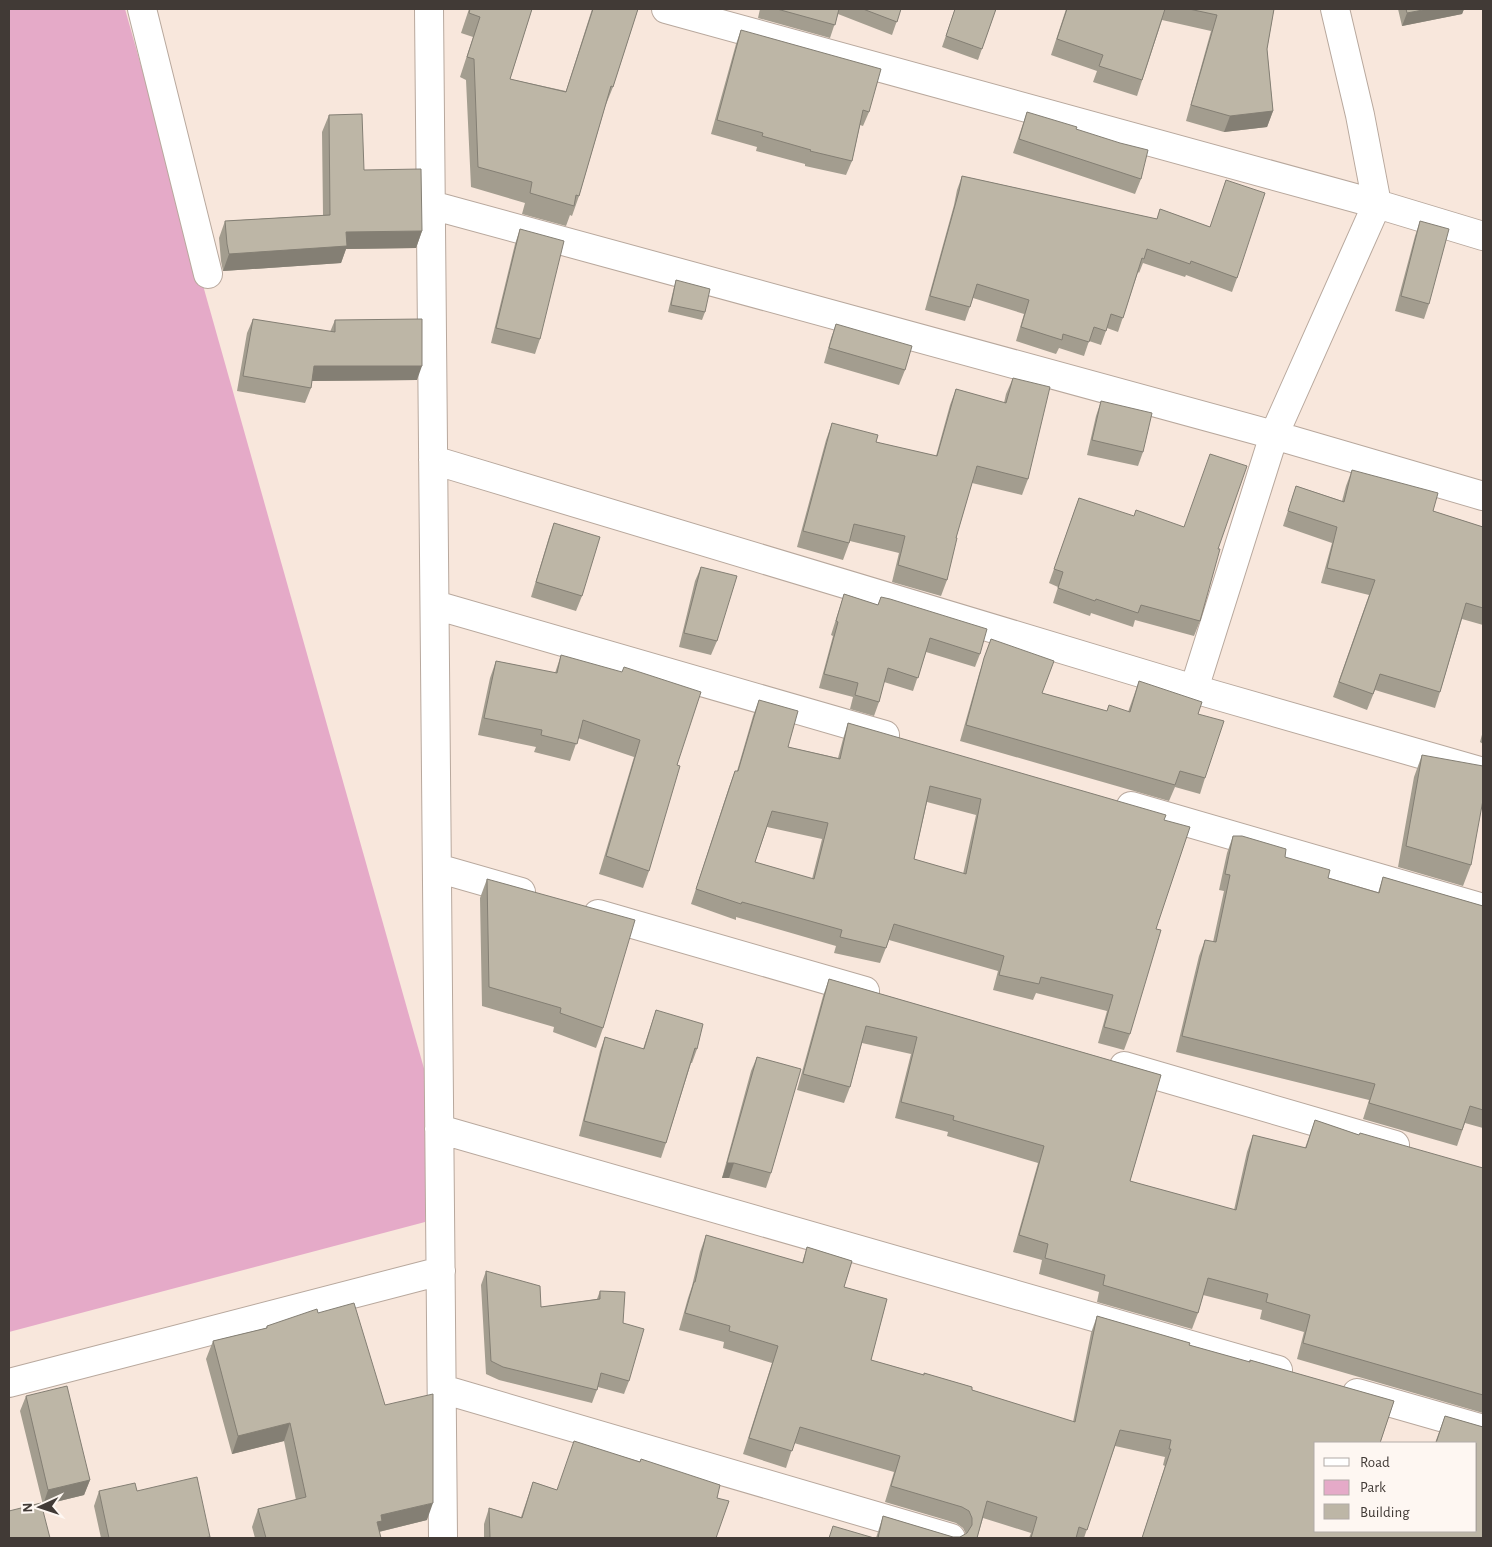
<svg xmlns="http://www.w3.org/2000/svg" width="1492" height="1547" font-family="'Alegreya Sans',sans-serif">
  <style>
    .green { fill: #e5aac8 }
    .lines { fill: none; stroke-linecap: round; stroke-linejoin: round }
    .street-casing { stroke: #b8a89d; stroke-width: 30 }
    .street { stroke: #fff; stroke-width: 28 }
    .wall { fill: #a39d8f; fill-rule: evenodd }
    .shaded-wall { fill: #847f74 }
    .building { fill: #bdb6a6; stroke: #847f74; fill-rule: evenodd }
  </style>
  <rect width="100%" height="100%" fill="#f8e7dc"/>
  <path class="green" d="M9,9h116l311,1102 -11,111 -416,110z"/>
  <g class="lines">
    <g class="street-casing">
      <path id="street" d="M142,9l66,265
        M429,9l14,1529
        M666,9l711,195 106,32
        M431,205l843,230 209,61
        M433,460l761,229 289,83
        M435,605l450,130
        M1194,689l80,-254 103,-231 -17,-89 -25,-106
        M1131,806l352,102
        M437,868l84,24
        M598,914l267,77
        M1124,1066l271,79
        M439,1129l839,241
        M9,1383l432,-112
        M442,1389l509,149
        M1357,1393l126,36"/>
    </g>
    <use href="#street" class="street"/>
  </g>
  <path class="wall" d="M469,9h63l-22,70 56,12 26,-82h46l-25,78 -8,20 -26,89 -7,20 -2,-1 -4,11 -44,-12 3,-11 -54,-16 -5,-107 -6,-3 13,-40 -12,-4z
    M760,9h141l-9,26 -54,-21 -8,24 -72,-20z
    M955,9h41l-18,51 -36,-13z
    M1066,9h208l-7,40 6,62 -6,16 -43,5 -38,-11 25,-90 -49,-11 -25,76 -44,-14 4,-11 -46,-16z
    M1398,9h66l-2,5 -60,12z
    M741,30l128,82 -6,14 -3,-1 -8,36 -6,14 -41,-9v-2l-49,-13 1,-4 -46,-13 25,-90z
    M1027,112l114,67 -6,15 -122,-41z
    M329,115l35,55 58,61 -6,17 -70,1 -5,14 -118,8 -2,-10 -2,-23 6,-17 98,-6 -1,-83z
    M962,176l195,43 3,-10 50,18 16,-47 11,98 -5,14 -46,-17 -1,2 -42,-14 -4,10 -1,-1 -20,60 -11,-4 -6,17 -12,-4 -5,15 -25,-8 -3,6 -40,-13 8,-27 -51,-16 -8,23 -40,-11 29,-105 3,-15z
    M1420,221l9,83 -5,15 -29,-8 20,-75z
    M520,229l20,110 -5,15 -44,-11 24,-99z
    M676,280l29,32 -3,8 -34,-8 6,-25z
    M253,319l77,13 5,-12 82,60 -105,1 -1,7 -6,15 -68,-12 10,-58z
    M836,324l69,46 -6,15 -75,-22 7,-25z
    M1013,378l15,101 -6,16 -50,-12 -16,55 -9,42 -6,16 -49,-14 7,-29 -49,-12 -7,19 -46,-13 29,-107 6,-17 44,19 60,14 14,-51 6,-16 48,14 2,-9z
    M1101,401l42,51 -5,14 -51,-11 9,-39z
    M1352,470l81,41 50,16v98l-21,-6 -22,73 -5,16 -60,-18 -8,20 -34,-13 36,-102 -48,-12 11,-40 -49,-17 13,-40 46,15 4,-15z
    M1079,498l139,51 -18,72 -6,15 -59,-16 -2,7 -42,-14 -1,3 -37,-13 5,-16 -9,-4z
    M554,523l28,73 -6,15 -45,-14 18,-60z
    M701,567l16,74 -6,14 -32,-8 16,-66z
    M844,594l34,11 3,-8 99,57 -5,13 -49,-15 -13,39 -29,-9 -5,20 -5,14 -24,-7 3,-12 -34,-9 14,-52 -2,-1z
    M991,639l51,54 65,18 21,1 11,-31 59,33 7,64 -5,16 -25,-7 -6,14 -209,-60 19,-67z
    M561,655l116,110 -28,106 -6,17 -44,-14 35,-117 -56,-19 -8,23 -36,-9 2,-5 -58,-12 12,-57 6,-17 59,12z
    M759,700l29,47 50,11 5,-19 5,-16 316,97 -8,109 -26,105 -6,16 -26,-7 9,-32 -71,-18 -3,7 -40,-10 5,-19 -109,-31 -9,23 -46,-10 2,-7 -100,-29v3l-45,-16 38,-117 6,-16h2l16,-55zM927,802l49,13 -13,59 -49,-15zM767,827l55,12 -10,40 -57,-17z
    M1483,731v13l-3,-2z
    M1422,755l49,110 -8,21 -65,-19 16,-90z
    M1233,836l52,21 43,21 50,15 5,-16 100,29v222l-18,-5 -8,23 -94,-27 6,-19 -193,-48 23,-96 6,-16 8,2 11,-51 -5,-1 8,-37z
    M487,879l116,149 -7,20 -43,-16 1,-5 -72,-21 -2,-108z
    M829,979l332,96 -31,106 104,29 13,-58 6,-17 52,13 10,-28 44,15 124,33v245l-186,-54 7,-27 -44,-13 2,-9 -59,-15 -5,18 -6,16 -95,-27 2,-10 -60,-18 3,-14 -29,-8 25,-89 -91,-27 1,-4 -53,-14 16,-64 -49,-11 -12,44 -6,16 -47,-13 26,-94z
    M656,1010l41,39 -5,14h-1l-25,80 -5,15 -82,-22 21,-85 5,-14 38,12z
    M757,1057l14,116 -5,15 -37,-10h-7l29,-107z
    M706,1235l96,28 5,-16 45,14 -8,26 43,12 -16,61 53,15v-2l48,14v3l101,32 18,-89 6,-17 93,27 -1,2 60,17 1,-2 144,41 -14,42h-64v88h160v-88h-41l10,-27 38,11v111h-341l23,-72 -2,-1 2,-8 -50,-11 -31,92h-55l2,-5 -48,-15 -6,20h-101l7,-22 70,21h7l6,-3 -3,-6 -7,-5 -71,-21 9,-30 -100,-29 -8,25 -43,-14 29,-91 -49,-15 1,-6 -45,-12 9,-32 4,-12 8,-34z
    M486,1271l55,36 56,-8 3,-8 23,32 6,58 -5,13 -26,-7 -6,16 -93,-23 -13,-6 -5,-89z
    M318,1313l67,92 42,115 -48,12 2,6h-126l-3,-11 6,-18 38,-9 -12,-59 -52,13 -26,-95 7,-18 53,-13 1,-2z
    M26,1396l64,84 -6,15 -41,10 -23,-94z
    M533,1482l24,8 160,8 -1,40h-232v-14l5,-16 32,9z
    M99,1491h38l73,46v1h-109l-7,-32z"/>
  <path class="shaded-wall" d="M1428,9h36l-2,5 -60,12 5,-13z
    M1273,111l-6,16 -43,5 6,-16z
    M422,231l-6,17 -70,1 -5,14 -118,8 6,-17 117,-22z
    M314,366h108l-5,14 -108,1z
    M727,1163h7l-5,15h-7z
    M290,1423l-6,18 -52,13 6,-18z
    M90,1480l-6,15 -41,10 5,-15z
    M433,1503l-6,17 -49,12 -1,-10 4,-7z"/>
  <path class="building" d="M470,9h62l-22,70 56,13 27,-83h45l-25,78 -2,-1 -32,110 -3,-1 -2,11 -44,-13 2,-11 -54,-15 -4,-108 -7,-2 13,-40 -11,-4z
    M777,9h62l-4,16z
    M863,9h38l-4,13z
    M955,9h41l-14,40 -36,-13z
    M1067,9h98l-23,71 -43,-14 4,-11 -46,-16z
    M1189,9h85l-7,40 6,62 -43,5 -39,-11 26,-90z
    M1406,9h22l-21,4z
    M741,30l140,39 -12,43 -6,-2 -11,51 -42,-10 1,-1 -49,-14 1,-3 -46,-13z
    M1027,112l50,15 -1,2 44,14 28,7 -7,29 -122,-40z
    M362,114l2,56 57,-1 1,62 -76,1 1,14 -118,8 -2,-10 -2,-23 105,-6 -1,-100z
    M962,176l195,43 3,-10 50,18 16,-47 39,13 -28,85 -46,-17 -1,3 -43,-15 -3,10 -2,-1 -19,60 -12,-4 -5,17 -12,-4 -5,15 -26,-8 -1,6 -41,-13 8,-27 -52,-16 -7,23 -40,-11 29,-105z
    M1420,221l29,8 -20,75 -28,-8z
    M520,229l44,12 -24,98 -44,-11z
    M676,280l34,9 -5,23 -34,-7z
    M253,319l82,13v-12l87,-1v47h-108l-3,22 -68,-12z
    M836,324l76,22 -7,24 -76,-22z
    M1013,378l37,9 -22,92 -51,-13 -21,72h1l-10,42 -49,-15 7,-29 -51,-12 -5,19 -46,-12 29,-108 46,12 -2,7 61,14 19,-67 50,14z
    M1101,401l51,12 -9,39 -51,-12z
    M1210,454l37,12 -29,83h2l-20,72 -59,-16 -3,8 -42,-14 -1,2 -37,-13 5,-16 -9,-3 25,-71 55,18 2,-6 48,17z
    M1352,470l86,23 -5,18 50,16v81l-17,-5 -26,89 -60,-18 -7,20 -34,-12 36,-102 -48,-12 10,-41 -49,-16 8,-25 48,16z
    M554,523l46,14 -18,59 -46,-14z
    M701,567l36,9 -20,65 -33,-8z
    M844,594l34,11 3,-8 9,2 97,30 -7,25 -50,-16 -12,40 -30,-10 -9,34 -24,-7 3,-12 -34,-9 14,-52 -2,-1z
    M991,639l63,22 -12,32 65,18 2,-6 21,7 9,-31 63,21 -4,12 26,7 -19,57 -25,-7 -5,14 -209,-60 18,-67z
    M561,655l61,17 2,-5 77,25 -24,73 3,1 -31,105 -43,-15 34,-116 -57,-20 -6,24 -36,-9 1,-5 -58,-12 12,-57 61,12z
    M759,700l39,11 -10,36 52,12 8,-36 318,92 -2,5 26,7 -34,102 5,1 -31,104 -26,-7 9,-32 -72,-18 -2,7 -40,-9 5,-19 -110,-32 -8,24 -46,-11 2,-7 -100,-28 -1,2 -45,-15 39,-118h3zM930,786l51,13 -15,75 -52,-15zM772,811l56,12 -14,56 -59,-17z
    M1422,755l61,11v34l-12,65 -65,-19z
    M1233,836h9l44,13 -1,8 45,13 -2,8 51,15 4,-16 100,29v204l-13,-4 -8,24 -93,-27 6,-19 -193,-48 23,-96 11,2 14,-67 -5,-1z
    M487,879l148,41 -32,108 -43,-15 1,-5 -72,-21z
    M829,979l332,96 -31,106 106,29 17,-75 53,13 9,-28 44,15 1,-2 123,35v227l-180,-52 7,-28 -44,-13 2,-8 -60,-16 -10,35 -95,-28 2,-10 -60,-17 3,-14 -29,-9 25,-89 -91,-26 1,-4 -53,-14 16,-65 -51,-11 -16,61 -47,-13z
    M656,1010l47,14 -6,25 -2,-1 -29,95 -82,-22 21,-84 39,12z
    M757,1057l44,12 -30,104 -37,-10h-7z
    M706,1235l97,28 4,-16 45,14 -8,26 43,12 -16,61 53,15v-2l48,14v3l103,32 22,-106 93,27 -1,2 61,17v-2l144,41 -14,42h-64v88h160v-88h-40l9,-27 38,11v111h-341l29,-89h-2l2,-9 -51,-10 -33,100 -8,-3 -3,11h-45l6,-21 -50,-16 -10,37h-99l5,-22 70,21h7l7,-4 5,-8v-7l-3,-7 -7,-4 -71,-21 9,-30 -100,-29 -8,24 -43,-13 29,-92 -49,-15 1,-5 -45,-13 9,-31h1z
    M486,1271l54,15 1,21 59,-8v-8l25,1 -2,31 21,6 -15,52 -28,-8 -4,17 -94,-23 -12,-6z
    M354,1303l31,102 48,-11v109l-52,12 1,6 -5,1 4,16h-115l-8,-29 48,-12 -16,-74 -52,13 -25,-95 54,-13v-2l50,-17 1,4z
    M67,1386l23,94 -42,10 -22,-94z
    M574,1441l66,21 1,-3 79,26 -3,13 12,3 -13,37h-226l-1,-30 33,10 11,-36 24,8z
    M197,1477l13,60 -7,1h-94l-10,-47 36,-8 2,8z
    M41,1503l9,35h-41v-27z
    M833,1526l41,12h-45z"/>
  <rect width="1492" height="1547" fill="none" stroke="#413a36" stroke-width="20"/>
  <rect x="1314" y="1442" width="162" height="90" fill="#fef7f2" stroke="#b2aba7"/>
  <rect x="1324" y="1458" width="25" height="8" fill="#ffffff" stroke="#b2aba7"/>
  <text x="1360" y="1467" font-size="15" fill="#413a36">Road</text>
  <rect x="1324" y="1480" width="25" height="15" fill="#e5aac8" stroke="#b2aba7"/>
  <text x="1360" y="1492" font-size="15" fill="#413a36">Park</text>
  <rect x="1324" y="1504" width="25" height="15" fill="#bdb6a6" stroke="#b2aba7"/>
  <text x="1360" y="1517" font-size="15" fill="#413a36">Building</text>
  <g transform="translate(40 1507) rotate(267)" stroke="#fef7f2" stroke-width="4" paint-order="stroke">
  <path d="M0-4L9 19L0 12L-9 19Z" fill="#413a36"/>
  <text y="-8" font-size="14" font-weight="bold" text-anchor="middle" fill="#413a36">N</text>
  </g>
</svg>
